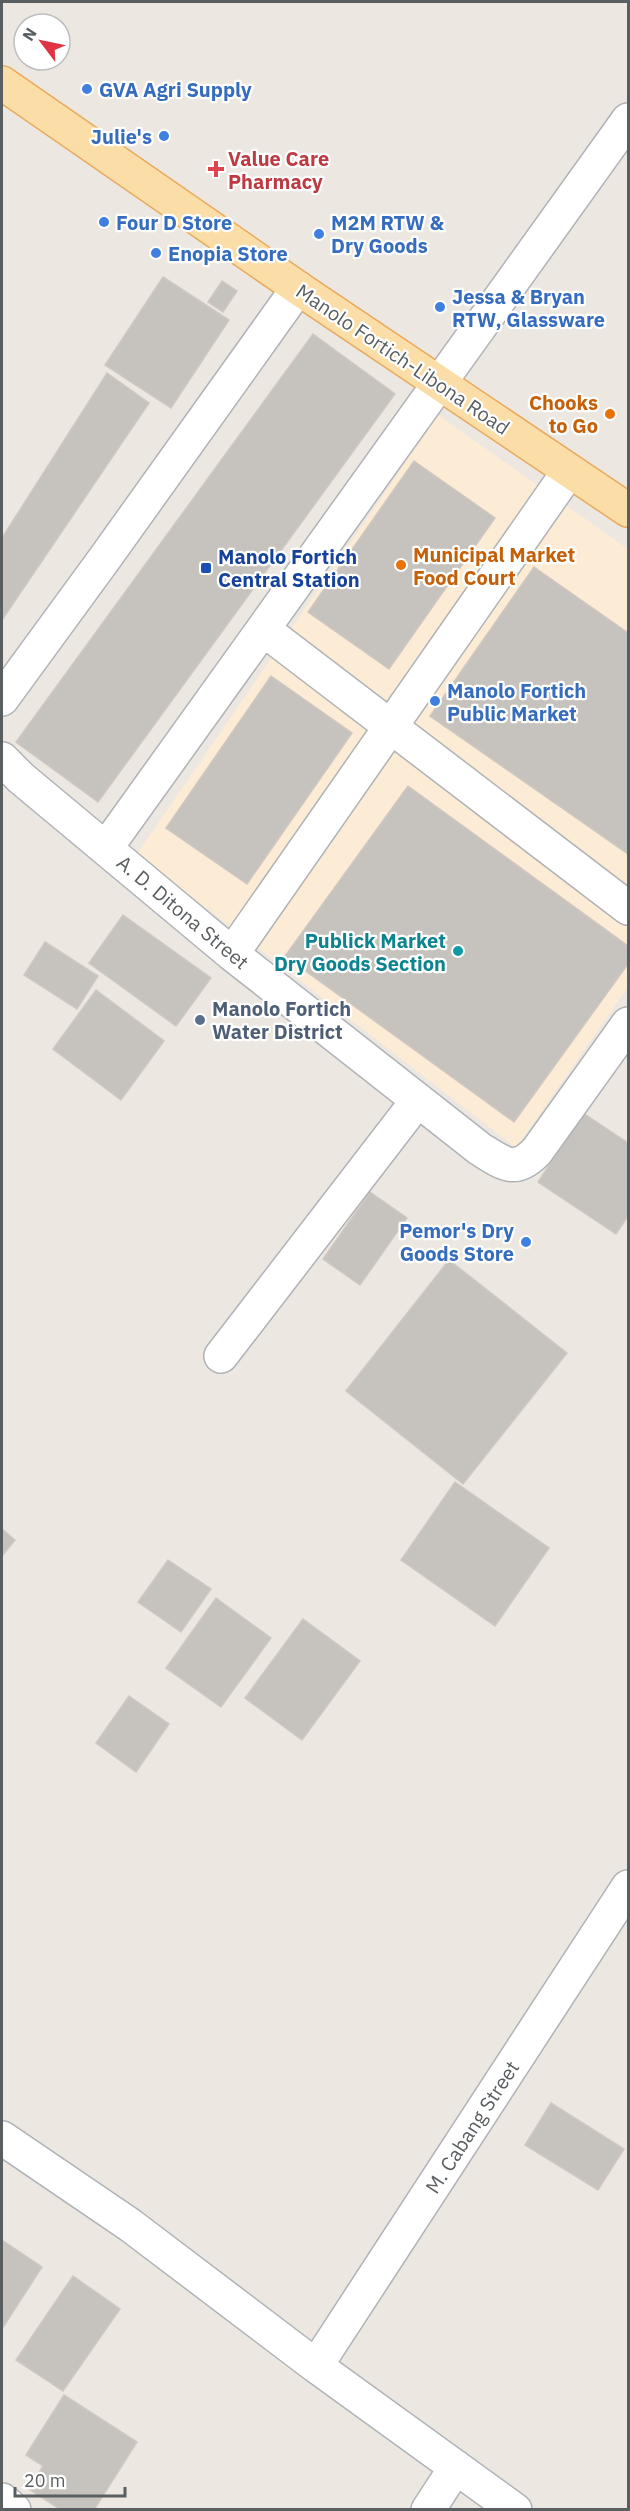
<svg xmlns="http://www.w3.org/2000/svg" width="630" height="2511" font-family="'IBM Plex Sans',sans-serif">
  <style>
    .commercial { fill: #fcecd6 }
    .building { fill: #c6c2bd; stroke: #d0c8c0; stroke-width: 1.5 }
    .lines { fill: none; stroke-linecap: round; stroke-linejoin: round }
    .minor-casing { stroke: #afb3b6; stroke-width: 36 }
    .major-casing { stroke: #e9a95c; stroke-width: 36 }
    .minor { stroke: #fff; stroke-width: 33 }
    .major { stroke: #fbdea7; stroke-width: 33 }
    .shop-dot { fill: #3f7fe0; stroke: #fff; stroke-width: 2 }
    .health-dot { fill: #e0444e; stroke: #fff; stroke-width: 2 }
    .food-dot { fill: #e8710a; stroke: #fff; stroke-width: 2 }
    .transit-dot { fill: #1a4fb4; stroke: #fff; stroke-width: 2 }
    .culture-dot { fill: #0f9aa8; stroke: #fff; stroke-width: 2 }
    .service-dot { fill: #5c6f8a; stroke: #fff; stroke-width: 2 }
    .labels { text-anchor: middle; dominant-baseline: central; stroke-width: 4.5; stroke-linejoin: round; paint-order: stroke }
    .shop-label { font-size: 20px; font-weight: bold; fill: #366cbe; stroke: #fff; text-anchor: start }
    .health-label { font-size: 20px; font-weight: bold; fill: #be3a42; stroke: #fff; text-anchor: start }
    .street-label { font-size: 20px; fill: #595e61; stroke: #fff }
    .food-label { font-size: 20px; font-weight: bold; fill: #c56008; stroke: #fff; text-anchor: end }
    .transit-label { font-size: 20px; font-weight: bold; fill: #164399; stroke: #fff; text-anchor: start }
    .culture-label { font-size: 20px; font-weight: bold; fill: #0d838f; stroke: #fff; text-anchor: end }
    .service-label { font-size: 20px; font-weight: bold; fill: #4e5e75; stroke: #fff; text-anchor: start }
  </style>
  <rect width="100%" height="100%" fill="#ece7e1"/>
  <path class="commercial" d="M438,415l190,134v438l-112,161 -379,-294z"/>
  <path class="building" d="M163,277l66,43 -58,88 -66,-43z
    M222,281l15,10 -14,21 -15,-10z
    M313,334l82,60 -297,408 -82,-60z
    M107,373l42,30 -147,217v-82z
    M414,461l81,57 -106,151 -81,-57z
    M534,567l94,66v221l-198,-138z
    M271,676l81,57 -105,151 -81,-56z
    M408,786l220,160v18l-114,158 -229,-166z
    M123,915l88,63 -35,48 -87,-63z
    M45,942l53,34 -21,33 -53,-34z
    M96,990l68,51 -43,59 -68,-51z
    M583,1113l45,30v73l-12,18 -78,-52z
    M370,1192l37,26 -47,67 -37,-26z
    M449,1260l118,93 -104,131 -117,-93z
    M455,1482l94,66 -54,78 -94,-66z
    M2,1529l13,11 -13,16z
    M168,1560l43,29 -30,43 -43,-30z
    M216,1598l55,40 -50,69 -55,-39z
    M303,1619l57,42 -58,79 -57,-42z
    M129,1696l40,28 -33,48 -40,-29z
    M551,2103l73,46 -26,41 -73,-45z
    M2,2240l40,27 -40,62z
    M73,2276l47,33 -57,82 -47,-31z
    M64,2395l73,47 -43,68h-33l-32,-21 14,-23 -17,-11z"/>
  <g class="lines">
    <g class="minor-casing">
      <path id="minor" d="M263,629l365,279
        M2,699l103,-141 193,-270
        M2,759l19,19 211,176 248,195c24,15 35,25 57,2l91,-127
        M106,848l522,-728
        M232,954l337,-483
        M221,1356l197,-256
        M2,2138l128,87 186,141 199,144
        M316,2366l312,-479
        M2,2500l12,10
        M428,2510l28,-43"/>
    </g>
    <g class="major-casing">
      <path id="major" d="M2,83l296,205 330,222"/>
    </g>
    <use href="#minor" class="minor"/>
    <use href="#major" class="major"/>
  </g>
  <g class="shop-dot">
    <circle cx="87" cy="89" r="6"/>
    <circle cx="164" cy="136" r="6"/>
    <circle cx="104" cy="222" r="6"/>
    <circle cx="319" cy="234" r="6"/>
    <circle cx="156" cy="253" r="6"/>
    <circle cx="440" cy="307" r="6"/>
    <circle cx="435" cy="701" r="6"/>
    <circle cx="526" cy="1242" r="6"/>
  </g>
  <path class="health-dot" d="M213 160h6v6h6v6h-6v6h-6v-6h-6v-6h6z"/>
  <g class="food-dot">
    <circle cx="610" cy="414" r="6"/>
    <circle cx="401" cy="565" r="6"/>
  </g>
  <rect class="transit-dot" x="200" y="562" width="12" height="12" rx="3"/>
  <circle class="culture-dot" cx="458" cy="951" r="6"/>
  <circle class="service-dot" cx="200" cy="1020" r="6"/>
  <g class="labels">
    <g class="shop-label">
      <text x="99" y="89">GVA Agri Supply</text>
      <text x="152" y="136" text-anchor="end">Julie's</text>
      <text x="116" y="222">Four D Store</text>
      <text x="331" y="222">M2M RTW &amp;<tspan x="331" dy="23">Dry Goods</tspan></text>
      <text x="168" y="253">Enopia Store</text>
      <text x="452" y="296">Jessa &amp; Bryan<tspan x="452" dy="23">RTW, Glassware</tspan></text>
      <text x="447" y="690">Manolo Fortich<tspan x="447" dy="23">Public Market</tspan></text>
      <text x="514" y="1230" text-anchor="end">Pemor's Dry<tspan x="514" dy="23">Goods Store</tspan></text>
    </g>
    <g class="health-label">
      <text x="228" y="158">Value Care<tspan x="228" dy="23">Pharmacy</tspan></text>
    </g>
    <g class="street-label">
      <text transform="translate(403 359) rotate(34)">Manolo Fortich-Libona Road</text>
      <text transform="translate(183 912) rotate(40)">A. D. Ditona Street</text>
      <text transform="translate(472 2127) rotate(-57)">M. Cabang Street</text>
    </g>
    <g class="food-label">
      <text x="598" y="402">Chooks<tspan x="598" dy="23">to Go</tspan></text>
      <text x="413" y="554" text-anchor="start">Municipal Market<tspan x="413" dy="23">Food Court</tspan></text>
    </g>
    <g class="transit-label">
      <text x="218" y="556">Manolo Fortich<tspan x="218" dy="23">Central Station</tspan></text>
    </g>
    <g class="culture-label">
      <text x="446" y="940">Publick Market<tspan x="446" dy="23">Dry Goods Section</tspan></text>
    </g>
    <g class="service-label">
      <text x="212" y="1008">Manolo Fortich<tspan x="212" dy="23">Water District</tspan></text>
    </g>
  </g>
  <rect width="630" height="2511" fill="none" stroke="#595e61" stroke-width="6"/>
  <g transform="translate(42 42) rotate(302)"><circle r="28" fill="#ffffff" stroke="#bdbfc0" stroke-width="1.5"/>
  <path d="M0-4.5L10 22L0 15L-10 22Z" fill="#e03344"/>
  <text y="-9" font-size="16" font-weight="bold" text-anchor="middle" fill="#595e61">N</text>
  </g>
  <path d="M15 2487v9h110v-9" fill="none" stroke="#595e61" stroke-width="3"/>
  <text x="24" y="2487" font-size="18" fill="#595e61" stroke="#ffffff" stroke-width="4.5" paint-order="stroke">20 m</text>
</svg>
